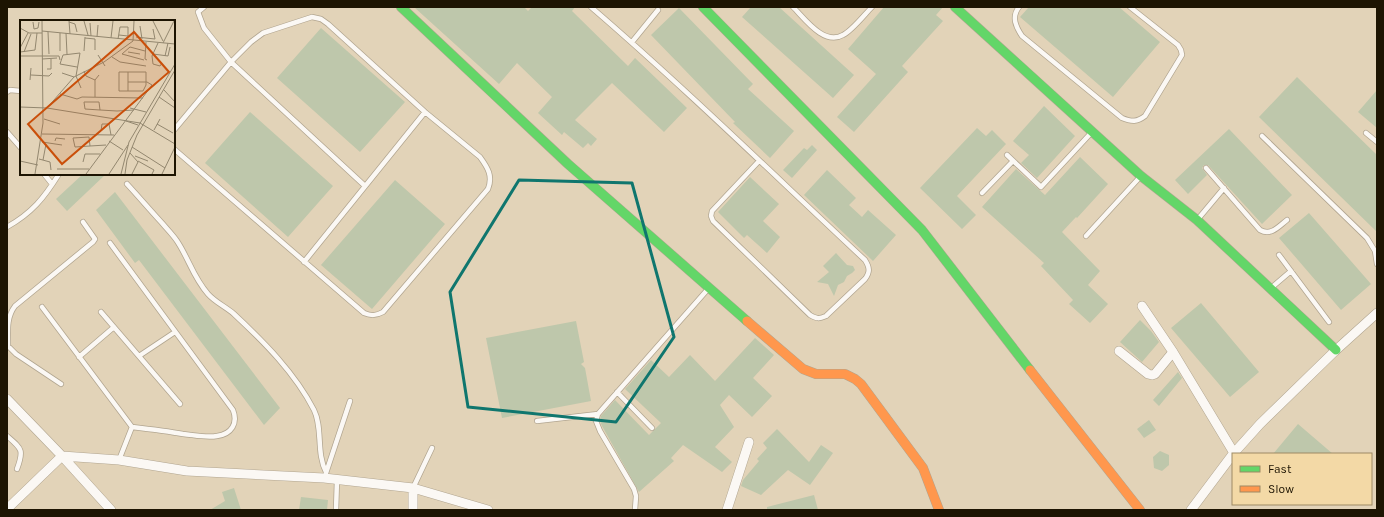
<svg xmlns="http://www.w3.org/2000/svg" width="1384" height="517" font-family="Karla,sans-serif">
  <style>
    .building { fill: #bec7ab }
    .lines { fill: none; stroke-linecap: round; stroke-linejoin: round }
    .lane-casing { stroke: #b1a590; stroke-width: 6 }
    .street-casing { stroke: #b1a590; stroke-width: 10 }
    .fast-casing { stroke: #b1a590; stroke-width: 10 }
    .slow-casing { stroke: #b1a590; stroke-width: 10 }
    .lane { stroke: #fbf8f4; stroke-width: 4.5 }
    .street { stroke: #fbf8f4; stroke-width: 9 }
    .fast { stroke: #63d668; stroke-width: 9 }
    .slow { stroke: #ff974d; stroke-width: 9 }
    .marked { fill: none; stroke: #0f766e; stroke-width: 3; stroke-linejoin: round }
    .inset-road { fill: none; stroke: #93876f; stroke-width: 1 }
    .view { fill: #ca4f0a; fill-opacity: 0.15; stroke: #ca4f0a; stroke-width: 2 }
    .inset-edge { fill: none; stroke: #1d1402; stroke-width: 2 }
  </style>
  <rect width="100%" height="100%" fill="#e2d3b8"/>
  <path class="building" d="M414,7h110l4,4 4,-4h43l-3,4 56,55 7,-8 52,50 -23,24 -52,-49 -37,37 22,19 -6,7 -3,-3 -5,5 -19,-16 -2,3 -24,-22 14,-16 -35,-34 -18,21z
    M751,7h28l75,68 -21,23 -91,-81z
    M884,7h59l-7,8 7,6 -41,45 6,6 -54,60 -17,-15 39,-43 -28,-25z
    M1029,7h90l41,35 -47,55 -93,-80z
    M679,8l74,76 -5,5 46,42 -24,27 -37,-35 2,-1 -84,-87z
    M321,28l84,74 -45,50 -83,-74z
    M1297,77l80,78v77l-118,-115z
    M1377,90v38l-19,-16z
    M1044,106l31,30 -38,42 -16,-15 8,-8 -16,-14z
    M250,112l83,74 -45,51 -83,-74z
    M977,128l9,8 6,-6 14,14 -49,52 19,19 -14,14 -42,-41z
    M1229,129l63,66 -30,29 -54,-59h-4l-2,3 5,7 -19,19 -13,-14z
    M812,145l5,5 -25,28 -9,-8 21,-22 3,2z
    M1080,157l28,27 -31,34 -1,-1 -14,15 38,39 -12,14 20,19 -18,19 -21,-19 4,-4 -32,-34 3,-3 -62,-56 34,-38 29,26z
    M827,170l29,28 -7,7 13,12 6,-7 28,25 -23,26 -69,-66z
    M83,174h23l-39,37 -11,-12z
    M750,177l29,27 -16,17 17,16 -13,16 -20,-18 -3,3 -26,-26z
    M395,180l50,44 -73,85 -51,-44z
    M115,192l165,216 -16,17 -125,-165 -4,3 -39,-53z
    M1309,213l62,71 -30,26 -62,-72z
    M836,253l11,12 6,1 2,4 -3,3 -5,3 -3,6 -6,3 -4,11 -6,-12 -11,-2 12,-10 -6,-6z
    M1201,303l58,69 -29,25 -59,-69z
    M1140,320l11,11 8,11 -17,20 -22,-20z
    M576,321l8,41 -3,2 4,4 6,33 -89,17 -16,-80z
    M755,338l19,17 -21,23 19,18 -20,21 -23,-22 -9,10 14,22 -19,20 17,15 -10,10 -39,-27 -12,13 3,3 -35,31 -37,-66 -2,-5 1,-5 14,-16 34,35 12,-12 -36,-34 26,-29 18,17 21,-22 25,26z
    M1178,372l4,6 -23,28 -6,-6z
    M1149,420l7,10 -12,8 -7,-9z
    M1298,424l35,30h-60z
    M777,429l32,33 12,-17 12,8 -23,32 -22,-15 -27,25 -20,-9 2,-6 16,-19 -2,-2 10,-11 -4,-5z
    M1160,451l9,4v10l-7,6 -8,-3 -1,-11z
    M234,488l7,22h-31l15,-9 -3,-9z
    M814,495l4,15h-51v-3z
    M301,497l27,3 -1,10h-28z"/>
  <g class="lines">
    <g class="lane-casing">
      <path id="lane" d="M204,7l-6,5 6,16 27,34 134,124
        M591,7c94,81 183,168 274,253 5,8 5,12 0,19l-39,37c-7,3 -9,3 -16,-1l-97,-94 -2,-5 1,-5 47,-50
        M793,7c12,12 31,39 50,28 9,-4 22,-21 29,-28
        M1019,7c-8,10 -3,20 3,29l100,82c10,4 15,4 23,-2l37,-61 -1,-5 -3,-5 -48,-38
        M632,42l26,-32
        M7,92l3,-2 11,1
        M174,130l57,-68 20,-20 12,-9 49,-16 9,2 7,5 97,88 55,45c8,11 13,19 8,32l-105,123c-7,4 -12,4 -19,1l-190,-164
        M7,132l14,16
        M1366,133l11,9
        M1262,136l105,102 8,13 2,13
        M1007,155l34,32 50,-54
        M1206,168l54,62c11,6 18,-3 27,-10
        M44,174l8,10
        M127,184c12,13 23,26 35,39 5,6 11,12 15,18 12,18 16,36 31,53 7,8 18,13 26,20 30,28 61,59 80,96 9,18 2,43 12,62
        M982,193l31,-32
        M1198,219l26,-31
        M7,227c25,-14 37,-29 52,-53
        M1086,236l54,-59
        M1279,255l50,67
        M304,262l121,-150
        M1271,288l20,-17
        M42,307l90,120c17,2 34,4 51,7 11,1 23,4 34,2 15,-2 21,-13 16,-26l-123,-167
        M101,312l79,92
        M139,356l36,-24
        M79,357l35,-30
        M61,384l-45,-30 -8,-8c0,-15 -2,-28 7,-40l78,-64 2,-3 -12,-17
        M617,392l35,36
        M537,421l61,-7
        M7,436c15,13 17,14 10,33
        M119,460l13,-33
        M326,473l24,-72
        M413,488l19,-40
        M336,510l1,-30
        M635,510l1,-14 -2,-7 -34,-58 -4,-10 2,-7 110,-125"/>
    </g>
    <g class="street-casing">
      <path id="street" d="M1142,306l31,46 61,101
        M1119,351l29,23 4,1 3,-1 18,-22
        M7,399l55,57 49,54
        M1233,454l27,-30 76,-74 41,-37
        M7,509l55,-53 57,4 68,11 137,7 89,10 75,22
        M413,510v-22
        M727,510l22,-68
        M1191,510l42,-56"/>
    </g>
    <g class="fast-casing">
      <path id="fast" d="M401,7l167,157 179,157
        M703,7l219,223 108,140
        M955,7l186,169 56,44 139,130"/>
    </g>
    <g class="slow-casing">
      <path id="slow" d="M747,321l56,48 13,5h29l10,5 6,5 62,84 16,42
        M1030,370l110,140"/>
    </g>
    <use href="#lane" class="lane"/>
    <use href="#street" class="street"/>
    <use href="#fast" class="fast"/>
    <use href="#slow" class="slow"/>
  </g>
  <path class="marked" d="M519,180l113,3 42,154 -58,85 -148,-15 -18,-115z"/>
  <g transform="translate(20 20)">
    <rect width="155" height="155" fill="#e2d3b8"/>
    <path class="inset-road" d="M49,1l1,13M64,1l4,14M133,1l10,20M13,2l1,7 4,-1 1,-6M49,2l6,2 2,8M70,3l1,13M120,6l2,13M0,8l9,5h13M22,11l133,13M28,12l1,22M40,13v18M46,13l1,21M77,17l1,-12M116,17l19,2 -2,-10M65,18l10,1v11M91,18l2,-17M98,19l2,-12h8v9l-9,-1M126,22l-1,17 2,1M138,23l-6,13 1,8 7,2 2,-3M143,23l11,-22M0,28l8,-15M64,31l1,-14M0,32l15,-2 2,-17M4,32l7,-18M108,32l12,2M133,34l15,2 2,-9M78,35l7,11M0,36h39l1,4M145,36l3,-13M92,37l8,5 26,4M22,39l15,-1M124,40l-22,-6 8,-7 15,4M57,47l-17,-3 3,-9 17,-2 -4,23 5,12M27,49h4v-10M64,51l2,5 9,4M99,52h27v13l-3,6h-24zM108,52v19M42,53l12,4M11,55l18,1 3,-3M10,60l1,-12M144,70l11,12M40,74l17,5 5,-2 61,1M75,77v-17l4,-5M139,77l16,11M0,87l27,1 27,-31 30,-15 29,-21 1,-20M27,88l93,15 35,21M110,88l16,4M80,90l-1,-8h-15l1,7 15,1 17,1 17,-1M24,99l16,5M106,101l12,4M137,104l16,9M134,110l6,-11M81,111l1,-7h7l2,11M22,114l72,1M35,121l1,-3 9,1M89,121l14,9M22,122l20,3M70,126l-1,-9 -16,1 2,9 15,-1 16,-1M112,127l33,21M110,133l8,9 -6,12M115,136l13,5M19,139l11,3 1,8M23,140l3,-16M0,141l18,4M118,141l16,9 -2,4M63,142l2,-8h15M37,149h32M15,154l8,-51 -1,-102M66,154l66,-89 -5,-3h-19M89,154l19,-29M101,154l8,-32 46,-78M105,154l2,-14 10,-25 38,-65M142,154l13,-27"/>
    <path class="view" d="M114,12l35,40 -107,92 -34,-40z"/>
    <rect width="155" height="155" class="inset-edge"/>
  </g>
  <rect width="1384" height="517" fill="none" stroke="#1d1402" stroke-width="16"/>
  <rect x="1232" y="453" width="140" height="52" fill="#f3d9a6" stroke="#9d8a64"/>
  <rect x="1240" y="466" width="20" height="6" fill="#63d668" stroke="#9d8a64"/>
  <text x="1268" y="473" font-size="12" fill="#1d1402">Fast</text>
  <rect x="1240" y="486" width="20" height="6" fill="#ff974d" stroke="#9d8a64"/>
  <text x="1268" y="493" font-size="12" fill="#1d1402">Slow</text>
</svg>
